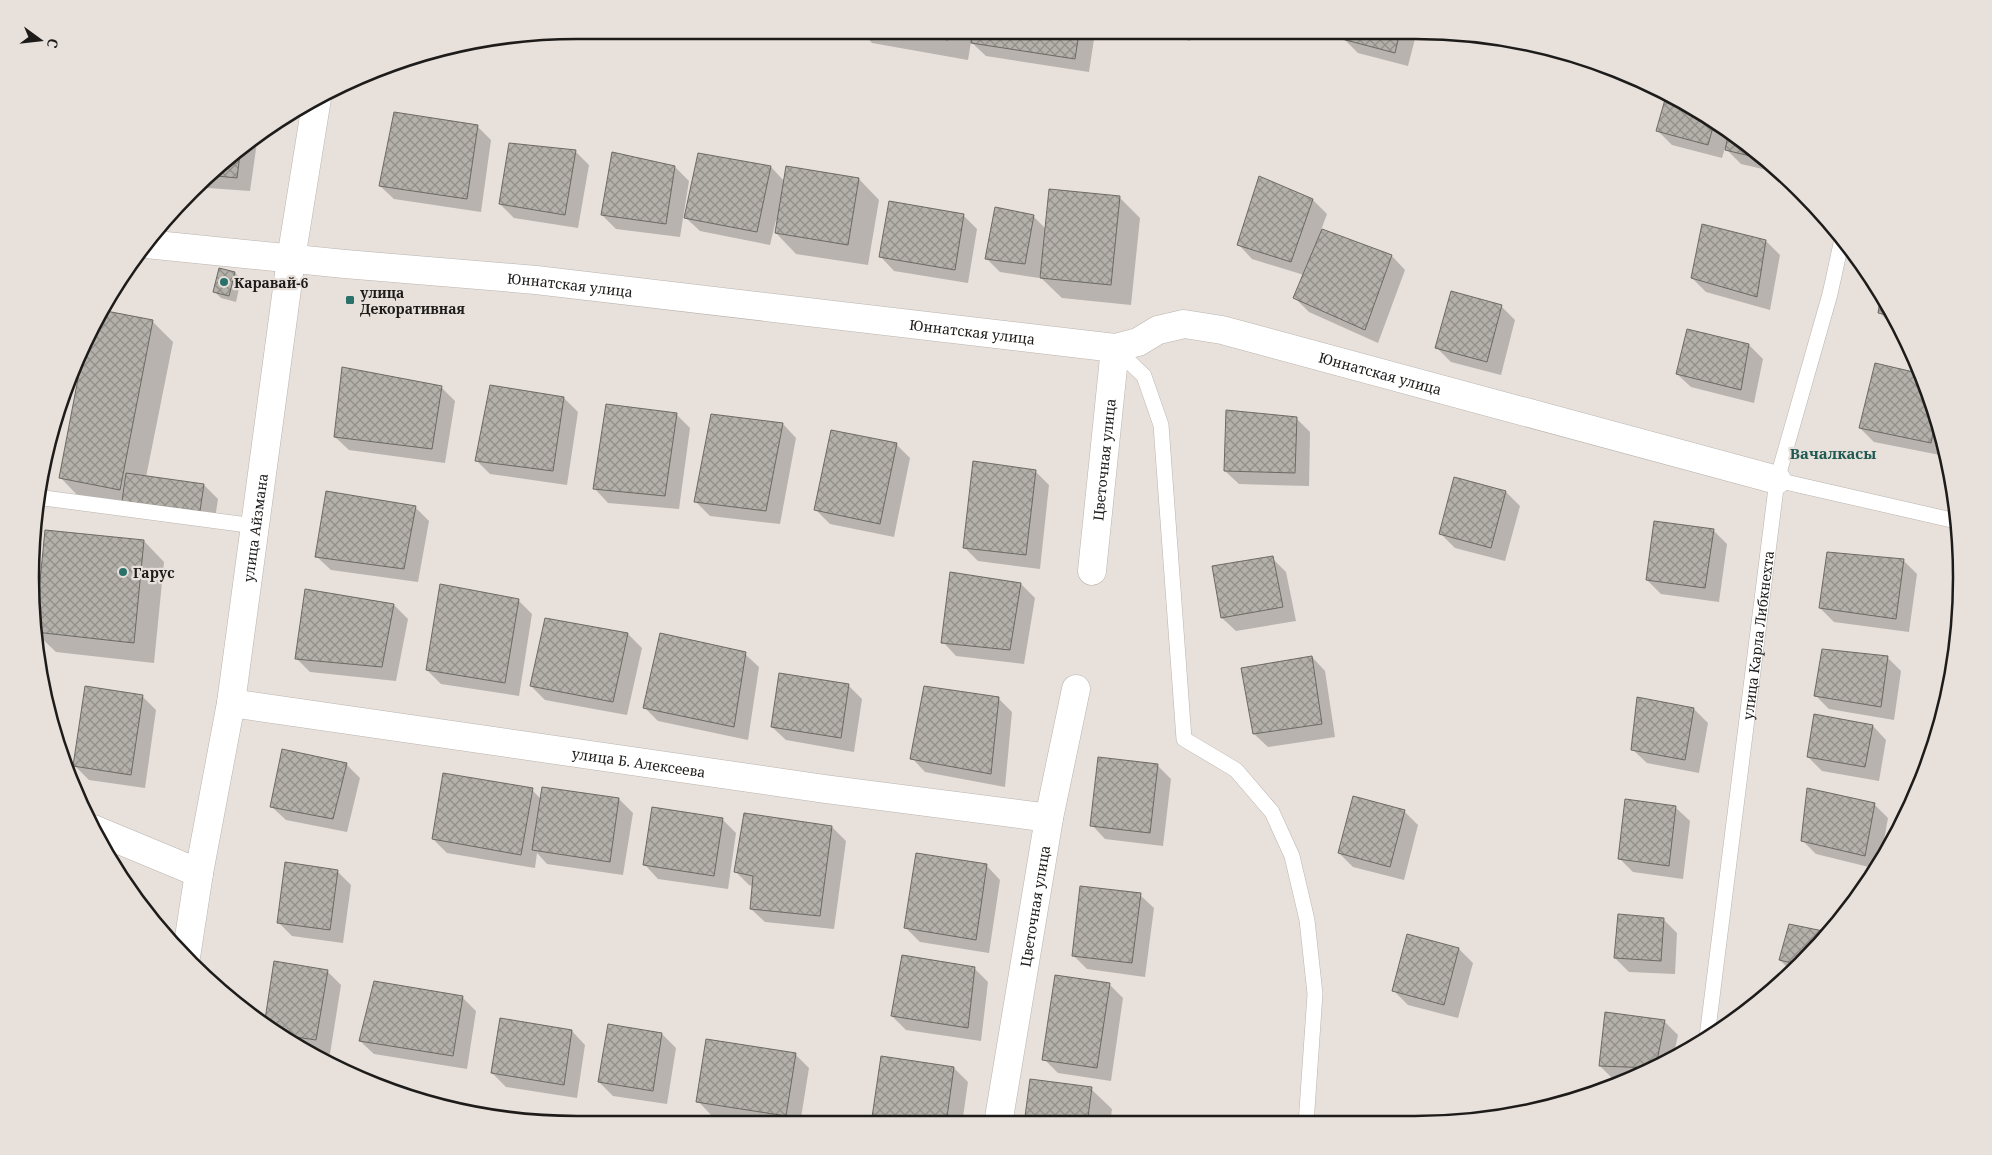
<svg xmlns="http://www.w3.org/2000/svg" width="1992" height="1155" font-family="'Noto Serif',serif">
  <style>
    .shadow { fill: #0003 }
    .building { fill: url(#building-cross-hatch); stroke: #6d6a64 }
    .lines { fill: none; stroke-linecap: round; stroke-linejoin: round }
    .service-casing { stroke: #bab4af; stroke-width: 16 }
    .minor-casing { stroke: #bab4af; stroke-width: 29 }
    .service { stroke: #fff; stroke-width: 15 }
    .minor { stroke: #fff; stroke-width: 28 }
    .poi-dot { fill: #297169; stroke: #e7e0db; stroke-width: 2 }
    .labels { text-anchor: middle; dominant-baseline: central; stroke-width: 4.5; stroke-linejoin: round; paint-order: stroke }
    .poi-label { font-size: 14px; font-weight: bold; fill: #1e1c1a; stroke: #e7e0db; text-anchor: start }
    .street-label { font-size: 14px; fill: #1e1c1a; stroke: #e7e0db }
    .neighbourhood-label { font-size: 15px; font-weight: bold; fill: #215a53; stroke: #e7e0db }
    .rim { fill: none; stroke: #1e1c1a; stroke-width: 2.5 }
  </style>
  <defs>
    <pattern id="building-cross-hatch" width="8" height="8" patternUnits="userSpaceOnUse" patternTransform="scale(1.25)"><rect width="8" height="8" fill="#b4b0aa"/><path d="M0 0l8 8M0 8l8-8" fill="none" stroke="#928e8a"/></pattern>
  </defs>
  <rect width="100%" height="100%" fill="#e7e0db"/>
  <path class="shadow" d="M1417,31l-9,35 -50,-13 -14,-14 2,-7z
    M1157,32h35l-2,9z
    M835,33v5l-26,-4z
    M863,33h232l-6,39 -103,-16 -15,-14 -3,18 -96,-17z
    M1667,97l51,25 62,51 -39,-9 -16,-16 -3,10 -50,-13 -14,-14z
    M477,126l14,14 -10,72 -87,-13 -14,-13z
    M258,135l-8,56 -56,-4 50,-44z
    M575,151l14,14 -11,63 -64,-10 -14,-14z
    M675,167l14,14 -9,56 -64,-8 -14,-14z
    M771,167l13,14 75,-2 20,21 -11,65 -72,-11 -20,-21 2,-13h-2l-6,25 -70,-14 -14,-13z
    M1260,178l53,22 14,14 -6,16 71,26 13,14 -27,73 -69,-31 -14,-14 9,-23 -52,-16 -13,-14z
    M1120,198l20,20 -9,87 -69,-7 -23,-22v2l-39,-6 -14,-14 47,-42 13,13z
    M963,215l14,14 -9,54 -74,-12 -13,-14z
    M1766,241l14,14 -10,55 -64,-18 -14,-14z
    M235,273l6,6 -5,23 -15,-4 -6,-6z
    M1882,297l17,30 -6,-1 -14,-14z
    M1501,306l14,14 -14,55 -50,-13 -14,-14z
    M101,311l51,10 21,21 -27,135 58,8 14,14 -4,26 -134,-27 -20,-21 28,-144z
    M1688,330l61,15 14,14 -9,44 -63,-16 -14,-13z
    M1876,364l47,11 22,76v5l-71,-14 -14,-14z
    M441,387l14,14 -10,62 -96,-13 -14,-13z
    M564,398l14,14 -11,73 -77,-11 -14,-14z
    M676,414l14,14 -11,81 -71,-6 -13,-14z
    M1296,418l14,14 -1,54 -70,-2 -14,-13z
    M783,424l13,14 -16,86 -70,-8 -14,-14z
    M896,444l14,14 -16,79 -64,-13 -14,-14z
    M1035,471l14,14 -9,84 -62,-8 -14,-14z
    M1506,492l14,14 -15,55 -50,-13 -14,-14z
    M415,507l14,14 -11,61 -87,-12 -14,-13z
    M1713,530l14,14 -8,58 -58,-8 -14,-14z
    M144,541l20,21 -10,101 -98,-11 -21,-20z
    M1272,558l14,14 10,49 -60,10 -14,-13z
    M1903,560l14,14 -8,58 -75,-10 -14,-14z
    M1021,584l14,14 -11,66 -68,-8 -13,-14z
    M518,600l14,14 -13,82 -78,-12 -14,-14z
    M394,605l14,14 -12,62 -86,-9 -14,-14z
    M628,634l14,14 -15,67 -82,-15 -14,-14z
    M745,654l14,13 -11,73 -90,-19 -14,-14z
    M1312,657l13,14 10,66 -67,10 -14,-13z
    M1887,657l14,14 -7,49 -65,-11 -14,-14z
    M848,685l14,14 -8,53 -68,-12 -14,-13z
    M142,696l14,14 -11,78 -56,-8 -14,-14z
    M998,698l14,14 -7,75 -80,-15 -13,-14z
    M1638,698l56,11 14,14 -9,50 -52,-10 -14,-13z
    M1873,726l13,14 -7,41 -57,-10 -14,-14z
    M346,764l14,14 -13,54 -61,-12 -14,-13z
    M1157,765l14,14 -8,67 -58,-7 -13,-14z
    M532,790l9,9h78l14,14 -10,62 -76,-11 -10,-11 -2,15 -88,-15 -14,-14z
    M1874,804l14,14 -8,44 -3,7 -61,-15 -14,-14z
    M1676,808l14,13 -7,58 -50,-7 -14,-14z
    M1404,811l14,14 -14,55 -51,-13 -14,-14z
    M722,819l14,14 -8,56 -70,-10 -13,-14z
    M832,827l14,14 -12,88 -69,-7 -14,-13 2,-23 -4,-1 -14,-14z
    M987,866l13,14 -11,73 -69,-11 -14,-14z
    M337,871l14,14 -8,58 -51,-7 -14,-14z
    M1140,895l14,13 -9,69 -58,-8 -14,-14z
    M1663,919l14,14 -2,41 -46,-2 -14,-14z
    M1790,926l38,7 -27,32 -9,7 -12,-12z
    M1459,949l14,14 -15,55 -50,-13 -14,-14z
    M974,968l14,14 -7,59 -75,-11 -14,-14z
    M327,971l14,14 -11,69 -21,-4 -35,-17z
    M1109,984l14,14 -12,83 -53,-8 -14,-14z
    M462,997l14,14 -9,58 -93,-15 -14,-13z
    M1664,1021l14,14 -5,23 -48,22h-11l-14,-14z
    M572,1031l13,14 -8,53 -71,-11 -14,-14z
    M662,1034l14,14 -9,56 -54,-8 -14,-14z
    M795,1054l14,14 -9,56h-34l-55,-9 -13,-14z
    M954,1068l14,14 -6,42h-90z
    M1091,1089l21,20 -2,15h-85z"/>
  <path class="building" d="M1400,31l-5,22 -53,-14 2,-7z
    M910,33h39l-1,7z
    M972,33h107l-4,26 -104,-16z
    M1666,96l49,24 -7,25 -52,-14z
    M394,112l84,13 -11,74 -88,-13z
    M1729,131l34,28 -38,-9z
    M509,143l67,7 -11,65 -66,-11z
    M241,146l-4,32 -30,-3z
    M612,152l63,14 -9,58 -65,-9z
    M698,153l73,13 -14,66 -73,-14z
    M786,166l73,12 -11,67 -73,-12z
    M1259,176l54,23 -22,63 -54,-17z
    M1049,189l71,7 -9,89 -71,-7z
    M889,201l75,13 -9,56 -76,-13z
    M995,207l39,8 -9,49 -40,-5z
    M1702,224l64,16 -9,57 -66,-19z
    M1322,229l70,26 -27,75 -72,-32z
    M219,268l16,4 -6,24 -16,-4z
    M1451,291l51,14 -15,57 -52,-14z
    M1881,295l11,21 -14,-3z
    M101,310l52,10 -33,170 -61,-12 27,-141z
    M1687,329l62,15 -8,46 -65,-16z
    M1875,363l47,11 14,44 -5,25 -72,-15z
    M342,367l100,19 -10,63 -98,-12z
    M490,385l74,12 -11,74 -78,-10z
    M606,404l71,9 -12,83 -72,-7z
    M1226,410l71,7 -2,56 -71,-2z
    M711,414l72,9 -17,88 -72,-9z
    M831,430l66,13 -17,81 -66,-14z
    M973,461l63,9 -10,85 -63,-7z
    M126,473l78,11 -4,27 -78,-10z
    M1454,477l52,14 -15,57 -52,-14z
    M326,491l90,15 -12,63 -89,-12z
    M1654,521l60,8 -9,59 -59,-8z
    M45,530l99,10 -10,103 -99,-11z
    M1827,552l77,7 -8,60 -77,-11z
    M1273,556l10,51 -62,11 -9,-52z
    M950,572l71,11 -11,67 -69,-7z
    M440,584l79,15 -14,84 -79,-13z
    M305,589l89,15 -12,63 -87,-8z
    M545,618l83,15 -15,69 -83,-16z
    M660,633l86,19 -12,75 -91,-19z
    M1822,649l66,7 -7,51 -67,-11z
    M1312,656l10,68 -69,10 -12,-66z
    M779,673l70,11 -8,54 -70,-11z
    M85,686l58,9 -12,80 -58,-9z
    M924,686l75,11 -8,77 -81,-15z
    M1637,697l57,11 -9,52 -54,-10z
    M1814,714l59,11 -8,42 -58,-10z
    M282,749l65,14 -14,56 -63,-12z
    M1098,757l60,7 -8,69 -60,-7z
    M443,773l90,15 -12,67 -89,-16z
    M542,787l77,11 -9,64 -78,-12z
    M1807,788l68,15 -10,53 -64,-15z
    M1353,796l52,14 -15,57 -52,-14z
    M1625,799l51,7 -7,60 -51,-7z
    M652,807l71,11 -9,58 -71,-11z
    M744,813l88,13 -12,90 -70,-7 3,-33 -19,-4z
    M916,853l71,11 -11,76 -72,-12z
    M285,862l53,8 -8,60 -53,-7z
    M1080,886l61,7 -9,70 -60,-7z
    M1618,914l46,4 -3,43 -47,-3z
    M1789,924l39,8 -27,33 -22,-5z
    M1407,934l52,14 -15,57 -52,-14z
    M902,955l73,12 -7,61 -77,-12z
    M274,961l54,9 -12,70 -41,-6 -11,-8z
    M1055,975l55,8 -13,85 -55,-8z
    M374,981l89,15 -10,60 -94,-15z
    M1605,1012l60,8 -9,46 -4,2 -53,-2z
    M500,1018l72,12 -8,55 -73,-12z
    M608,1024l54,9 -9,58 -55,-9z
    M706,1039l90,14 -10,63 -90,-14z
    M881,1056l73,11 -8,57h-75z
    M1030,1079l62,8 -5,37h-63z"/>
  <g class="lines">
    <g class="service-casing">
      <g id="service">
        <path d="M1115,348l29,28 17,49 23,314 52,31 36,42 20,44 15,64 8,74 -9,130"/>
        <path d="M1777,480l179,41"/>
        <path d="M44,498l211,28"/>
        <path id="s1" d="M1707,1037l70,-557 53,-186 12,-55"/>
      </g>
    </g>
    <g class="minor-casing">
      <g id="minor">
        <path id="s2" d="M146,244l199,20 191,16 579,68 23,-6 20,-12 26,-6 38,6 555,150"/>
        <path id="s3" d="M1092,571l23,-223"/>
        <path id="s4" d="M231,703l594,86 224,29"/>
        <path d="M93,829l106,44"/>
        <path id="s5" d="M186,957l13,-84 32,-170 60,-444 26,-161"/>
        <path id="s6" d="M998,1124l51,-306 27,-129"/>
      </g>
    </g>
    <use href="#service" class="service"/>
    <use href="#minor" class="minor"/>
  </g>
  <g class="poi-dot">
    <circle cx="224" cy="282" r="5"/>
    <rect x="345" y="295" width="10" height="10" rx="2.5"/>
    <circle cx="123" cy="572" r="5"/>
  </g>
  <g class="labels">
    <g class="poi-label">
      <text x="234" y="282">Каравай-6</text>
      <text x="360" y="292">улица<tspan x="360" dy="16">Декоративная</tspan></text>
      <text x="133" y="572">Гарус</text>
    </g>
    <g class="street-label">
      <text stroke="none"><textPath href="#s2" startOffset="426">Юннатская улица</textPath></text>
      <text stroke="none"><textPath href="#s2" startOffset="831">Юннатская улица</textPath></text>
      <text stroke="none"><textPath href="#s2" startOffset="1251">Юннатская улица</textPath></text>
      <text stroke="none"><textPath href="#s3" startOffset="112">Цветочная улица</textPath></text>
      <text stroke="none"><textPath href="#s5" startOffset="435">улица Айзмана</textPath></text>
      <text stroke="none"><textPath href="#s1" startOffset="405">улица Карла Либкнехта</textPath></text>
      <text stroke="none"><textPath href="#s4" startOffset="412">улица Б. Алексеева</textPath></text>
      <text stroke="none"><textPath href="#s6" startOffset="221">Цветочная улица</textPath></text>
    </g>
    <g class="neighbourhood-label">
      <text x="1833" y="453">Вачалкасы</text>
    </g>
  </g>
  <path d="M0 0H1992V1155H0ZM577 39H1415A538 538 0 0 1 1953 577V578A538 538 0 0 1 1415 1116H577A538 538 0 0 1 39 578V577A538 538 0 0 1 577 39Z" fill="#e7e0db" fill-rule="evenodd"/>
  <path class="rim" d="M577 39H1415A538 538 0 0 1 1953 577V578A538 538 0 0 1 1415 1116H577A538 538 0 0 1 39 578V577A538 538 0 0 1 577 39Z"/>
  <g transform="translate(40 40) rotate(105)" stroke="#e7e0db" stroke-width="4" paint-order="stroke">
  <path d="M0-4L9 19L0 12L-9 19Z" fill="#1e1c1a"/>
  <text y="-8" font-size="14" font-weight="bold" text-anchor="middle" fill="#1e1c1a">С</text>
  </g>
</svg>
